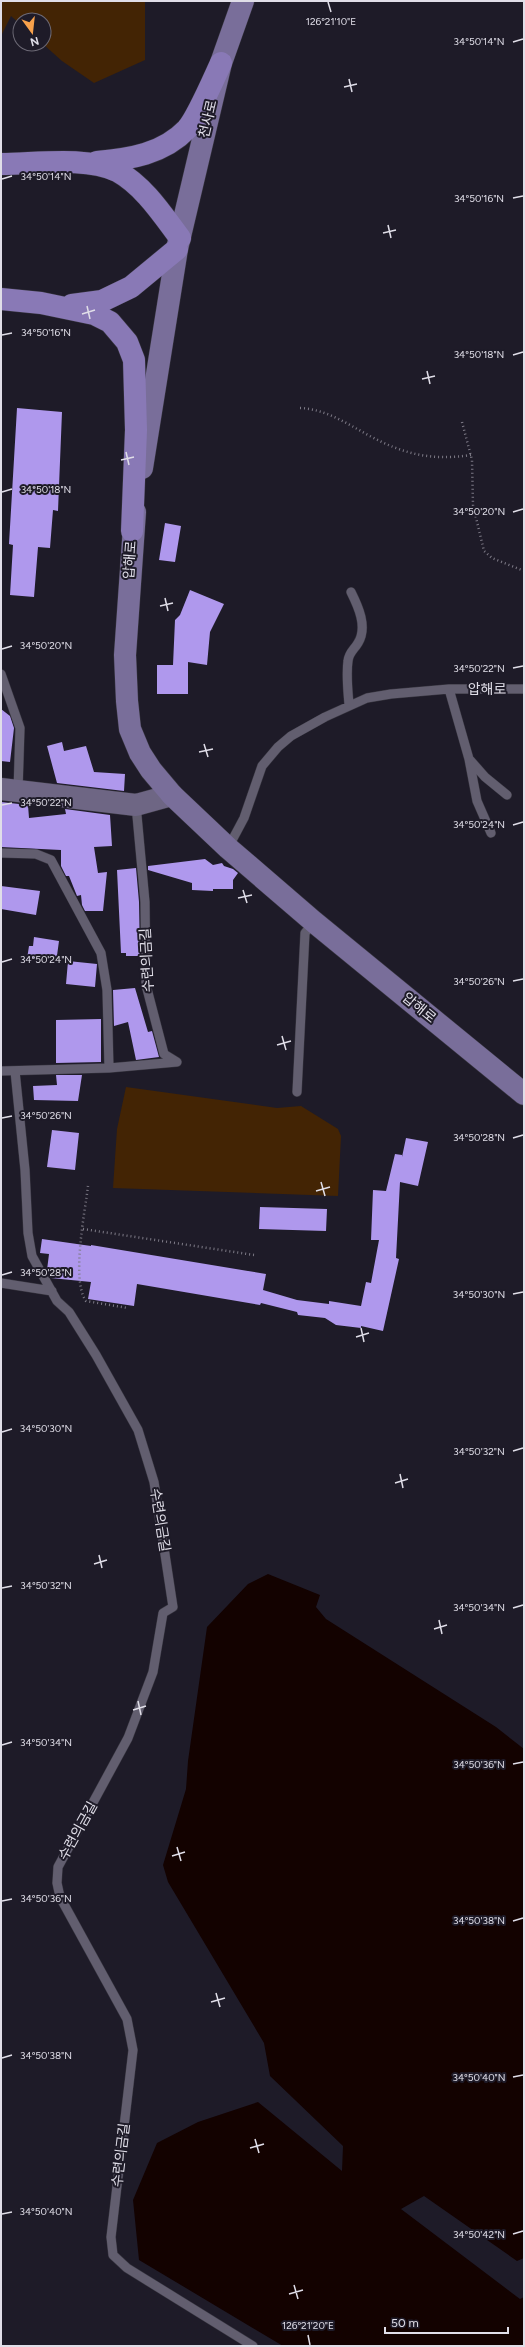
<svg xmlns="http://www.w3.org/2000/svg" width="525" height="2347" font-family="Figtree,'Noto Sans KR',sans-serif">
  <style>
    .green { fill: #432404 }
    .water { fill: #130200 }
    .building { fill: #af98ed }
    .lines { fill: none; stroke-linecap: round; stroke-linejoin: round }
    .lane-casing { stroke: #383640; stroke-width: 10 }
    .secondary-casing { stroke: #383640; stroke-width: 23 }
    .primary-casing { stroke: #383640; stroke-width: 23 }
    .highway-casing { stroke: #383640; stroke-width: 23 }
    .path { stroke: #7d7a86; stroke-width: 2.5; stroke-dasharray: 1 3; stroke-linecap: butt }
    .lane { stroke: #625e6f; stroke-width: 9 }
    .secondary { stroke: #6e6684; stroke-width: 22 }
    .primary { stroke: #796e9a; stroke-width: 22 }
    .highway { stroke: #8979b6; stroke-width: 22 }
    .ticks { fill: none; stroke: #e0dee8; stroke-width: 1.5 }
    .labels { text-anchor: middle; dominant-baseline: central; stroke-width: 4; stroke-linejoin: round; paint-order: stroke }
    .street-label { font-size: 14px; fill: #e0dee8; stroke: #1e1b28 }
    .ticks-label { font-size: 10px; text-anchor: middle; fill: #e0dee8; stroke: #1e1b28; stroke-width: 4; stroke-linejoin: round; paint-order: stroke }
  </style>
  <rect width="100%" height="100%" fill="#1e1b28"/>
  <path class="green" d="M1,1h144v59l-51,23 -32,-22 -19,-17 1,-24h-24v4l-9,-8 -10,20z
    M126,1087l151,21 24,-2 37,23 3,7 -3,60 -225,-8 4,-59z"/>
  <path class="water" d="M268,1574l52,21 -4,12 10,12 170,108 28,22v509l-7,3 -93,-65 -23,13 119,90 4,-2v49h-241l-144,-86 -6,-60 24,-57 41,-21 60,-20 84,69 1,-25 -73,-70 -6,-33 -96,-161 -5,-17 23,-76 2,-28 19,-134 41,-43z"/>
  <path class="building" d="M17,408l45,4 -4,99 -5,-1 -3,38 -12,-1 -4,50 -24,-2 3,-50 -4,-1z
    M165,523l16,3 -6,36 -16,-2z
    M190,590l34,14 -14,28 -3,33 -19,-3v32h-31v-29h16l2,-45 5,-5z
    M1,709l9,7 4,12 -4,34 -9,-1z
    M62,742l2,9 22,-5 8,26 31,2 -1,17 -67,-8 -10,-37z
    M1,802l27,3 1,13 37,-4 -1,-5 45,6 2,31 -18,1 4,26 9,-1 -4,39h-18l-3,-6 -1,-10 -4,1 -8,-20h-3l-5,-10v-16l-60,-3z
    M205,859l8,6 9,-2 2,3 9,3 5,4 -5,7v9h-20v2l-21,-1v-7l-44,-13v-4z
    M136,868l3,34 1,54h-14v-3h-5l-4,-83z
    M1,886l39,5 -4,24 -35,-6z
    M34,937l25,4 -3,22 -29,-4 2,-13h4z
    M68,961l29,3 -2,23 -29,-3z
    M135,988l13,44 4,-1 7,26 -23,3 -8,-38 -14,4 -1,-36z
    M101,1019v43l-45,1v-43z
    M56,1075h26l-4,26 -44,-1 -1,-14 24,-1z
    M52,1130l27,3 -4,37 -28,-3z
    M406,1138l22,4 -10,44 -18,-4 -4,76 3,1 -16,72 -22,-5v2l-25,-3 -11,-7 -27,-3 -1,-3 -36,-9 -1,2 -123,-21 -3,22 -46,-7 3,-17 -40,-4 -4,-8 2,-16 -9,-1 2,-14 49,7v-1l175,29 -3,16 34,10 32,4v-3l32,5 5,-24 5,1 8,-43h-8l2,-50 13,1 9,-37 7,1v2z
    M260,1207l67,2 -1,22 -67,-2z"/>
  <g class="lines">
    <g class="lane-casing">
      <path id="lane" d="M1,674l19,54 -2,63
        M449,689l20,70 8,42 14,32
        M349,705c-1,-14 -3,-30 -1,-44 1,-9 6,-11 10,-18 10,-16 0,-37 -7,-51
        M470,760l15,17 22,18
        M228,848l16,-30 18,-52 16,-19 13,-11 34,-19 42,-19 24,-4 58,-5h75
        M1,853l35,1 15,6 50,93 6,37 2,78
        M1,1071l108,-3 68,-6 -13,-8 -18,-69 -1,-83 -9,-97
        M15,1071l10,99 3,63 4,23 25,45 12,11 27,43 42,75 16,52 19,125 -10,6 -10,59 -25,66 -70,129 -1,16 3,14 67,122 6,31 -22,187 2,18 14,13 126,78
        M297,1092l8,-159 9,-11
        M1,1283l51,8"/>
    </g>
    <g class="secondary-casing">
      <path id="secondary" d="M1,789l135,16 36,-10"/>
    </g>
    <g class="primary-casing">
      <path id="primary" d="M142,468l35,-219 44,-186 22,-62
        M135,512l-10,143 2,46 3,28 10,24 11,17 21,25 56,53 86,74 210,172"/>
    </g>
    <g class="highway-casing">
      <path id="highway" d="M97,162c33,-3 66,-8 90,-33 10,-11 27,-51 34,-66
        M1,164c34,0 85,-8 116,7 27,15 45,43 63,67
        M1,299l40,4 53,11 16,8 17,20 7,18 2,70 -4,101
        M72,305l30,-4 29,-14 46,-38"/>
    </g>
    <path class="path" d="M300,408c25,1 46,15 68,27 35,19 63,26 103,20
      M462,422l10,38 1,45 11,46 8,7 32,13
      M88,1186c-3,26 -17,94 -2,115l42,7
      M83,1229l171,26"/>
    <use href="#lane" class="lane"/>
    <use href="#secondary" class="secondary"/>
    <use href="#primary" class="primary"/>
    <use href="#highway" class="highway"/>
  </g>
  <path class="ticks" d="M328,2l3,10M513,42l10,-3M349,79l3,13M344,87l13,-3M2,179l10,-3M513,198l10,-2M388,225l3,13M383,233l13,-3M87,306l3,13M82,314l13,-4M2,335l10,-2M513,355l10,-3M427,371l3,13M422,379l13,-3M126,452l3,13M121,460l13,-3M2,492l10,-3M513,512l10,-3M165,598l3,13M160,606l13,-3M2,649l10,-3M513,668l10,-2M204,744l4,13M199,752l14,-3M2,805l10,-2M513,825l10,-3M243,890l4,13M238,898l14,-3M2,962l10,-3M513,981l10,-2M282,1036l4,14M277,1045l14,-4M2,1118l10,-2M513,1138l10,-3M321,1182l4,14M316,1191l14,-4M2,1275l10,-3M513,1294l10,-2M361,1328l3,14M356,1337l13,-4M2,1432l10,-3M513,1451l10,-3M400,1474l3,14M395,1483l13,-4M99,1555l3,13M94,1564l13,-4M2,1588l10,-2M513,1608l10,-3M439,1620l3,14M434,1629l13,-4M138,1701l3,14M133,1710l13,-4M2,1745l10,-3M513,1764l10,-2M177,1847l4,14M172,1856l13,-4M2,1901l10,-2M513,1921l10,-3M216,1993l4,14M211,2002l14,-4M2,2058l10,-3M513,2077l10,-2M255,2139l4,14M250,2148l14,-4M2,2214l10,-2M513,2234l10,-3M294,2285l4,14M289,2294l14,-4M308,2335l2,10"/>
  <g class="labels">
    <g class="street-label">
      <text transform="translate(208 119) rotate(-77)">천사로</text>
      <text transform="translate(130 560) rotate(-86)">압해로</text>
      <text x="487" y="689">압해로</text>
      <text transform="translate(147 960) rotate(-93)">수련의금길</text>
      <text transform="translate(419 1008) rotate(39)">압해로</text>
      <text transform="translate(160 1520) rotate(81)">수련의금길</text>
      <text transform="translate(78 1831) rotate(-61)">수련의금길</text>
      <text transform="translate(121 2155) rotate(-83)">수련의금길</text>
    </g>
  </g>
  <g class="ticks-label">
    <text x="331" y="25">126°21'10"E</text>
    <text x="479" y="45">34°50'14"N</text>
    <text x="46" y="180">34°50'14"N</text>
    <text x="479" y="202">34°50'16"N</text>
    <text x="46" y="336">34°50'16"N</text>
    <text x="479" y="358">34°50'18"N</text>
    <text x="46" y="493">34°50'18"N</text>
    <text x="479" y="515">34°50'20"N</text>
    <text x="46" y="649">34°50'20"N</text>
    <text x="479" y="672">34°50'22"N</text>
    <text x="46" y="806">34°50'22"N</text>
    <text x="479" y="828">34°50'24"N</text>
    <text x="46" y="963">34°50'24"N</text>
    <text x="479" y="985">34°50'26"N</text>
    <text x="46" y="1119">34°50'26"N</text>
    <text x="479" y="1141">34°50'28"N</text>
    <text x="46" y="1276">34°50'28"N</text>
    <text x="479" y="1298">34°50'30"N</text>
    <text x="46" y="1432">34°50'30"N</text>
    <text x="479" y="1455">34°50'32"N</text>
    <text x="46" y="1589">34°50'32"N</text>
    <text x="479" y="1611">34°50'34"N</text>
    <text x="46" y="1746">34°50'34"N</text>
    <text x="479" y="1768">34°50'36"N</text>
    <text x="46" y="1902">34°50'36"N</text>
    <text x="479" y="1924">34°50'38"N</text>
    <text x="46" y="2059">34°50'38"N</text>
    <text x="479" y="2081">34°50'40"N</text>
    <text x="46" y="2215">34°50'40"N</text>
    <text x="479" y="2238">34°50'42"N</text>
    <text x="308" y="2329">126°21'20"E</text>
  </g>
  <rect width="525" height="2347" fill="none" stroke="#e0dee8" stroke-width="4"/>
  <g transform="translate(32 32) rotate(165)"><circle r="19" fill="#1e1b28" stroke="#6c6975"/>
  <path d="M0-3L7 15L0 10L-7 15Z" fill="#f8a14b"/>
  <text y="-6" font-size="11" font-weight="bold" text-anchor="middle" fill="#e0dee8">N</text>
  </g>
  <path d="M385 2327v6h123v-6" fill="none" stroke="#e0dee8" stroke-width="2"/>
  <text x="391" y="2327" font-size="12" fill="#e0dee8" stroke="#1e1b28" stroke-width="3" paint-order="stroke">50 m</text>
</svg>
